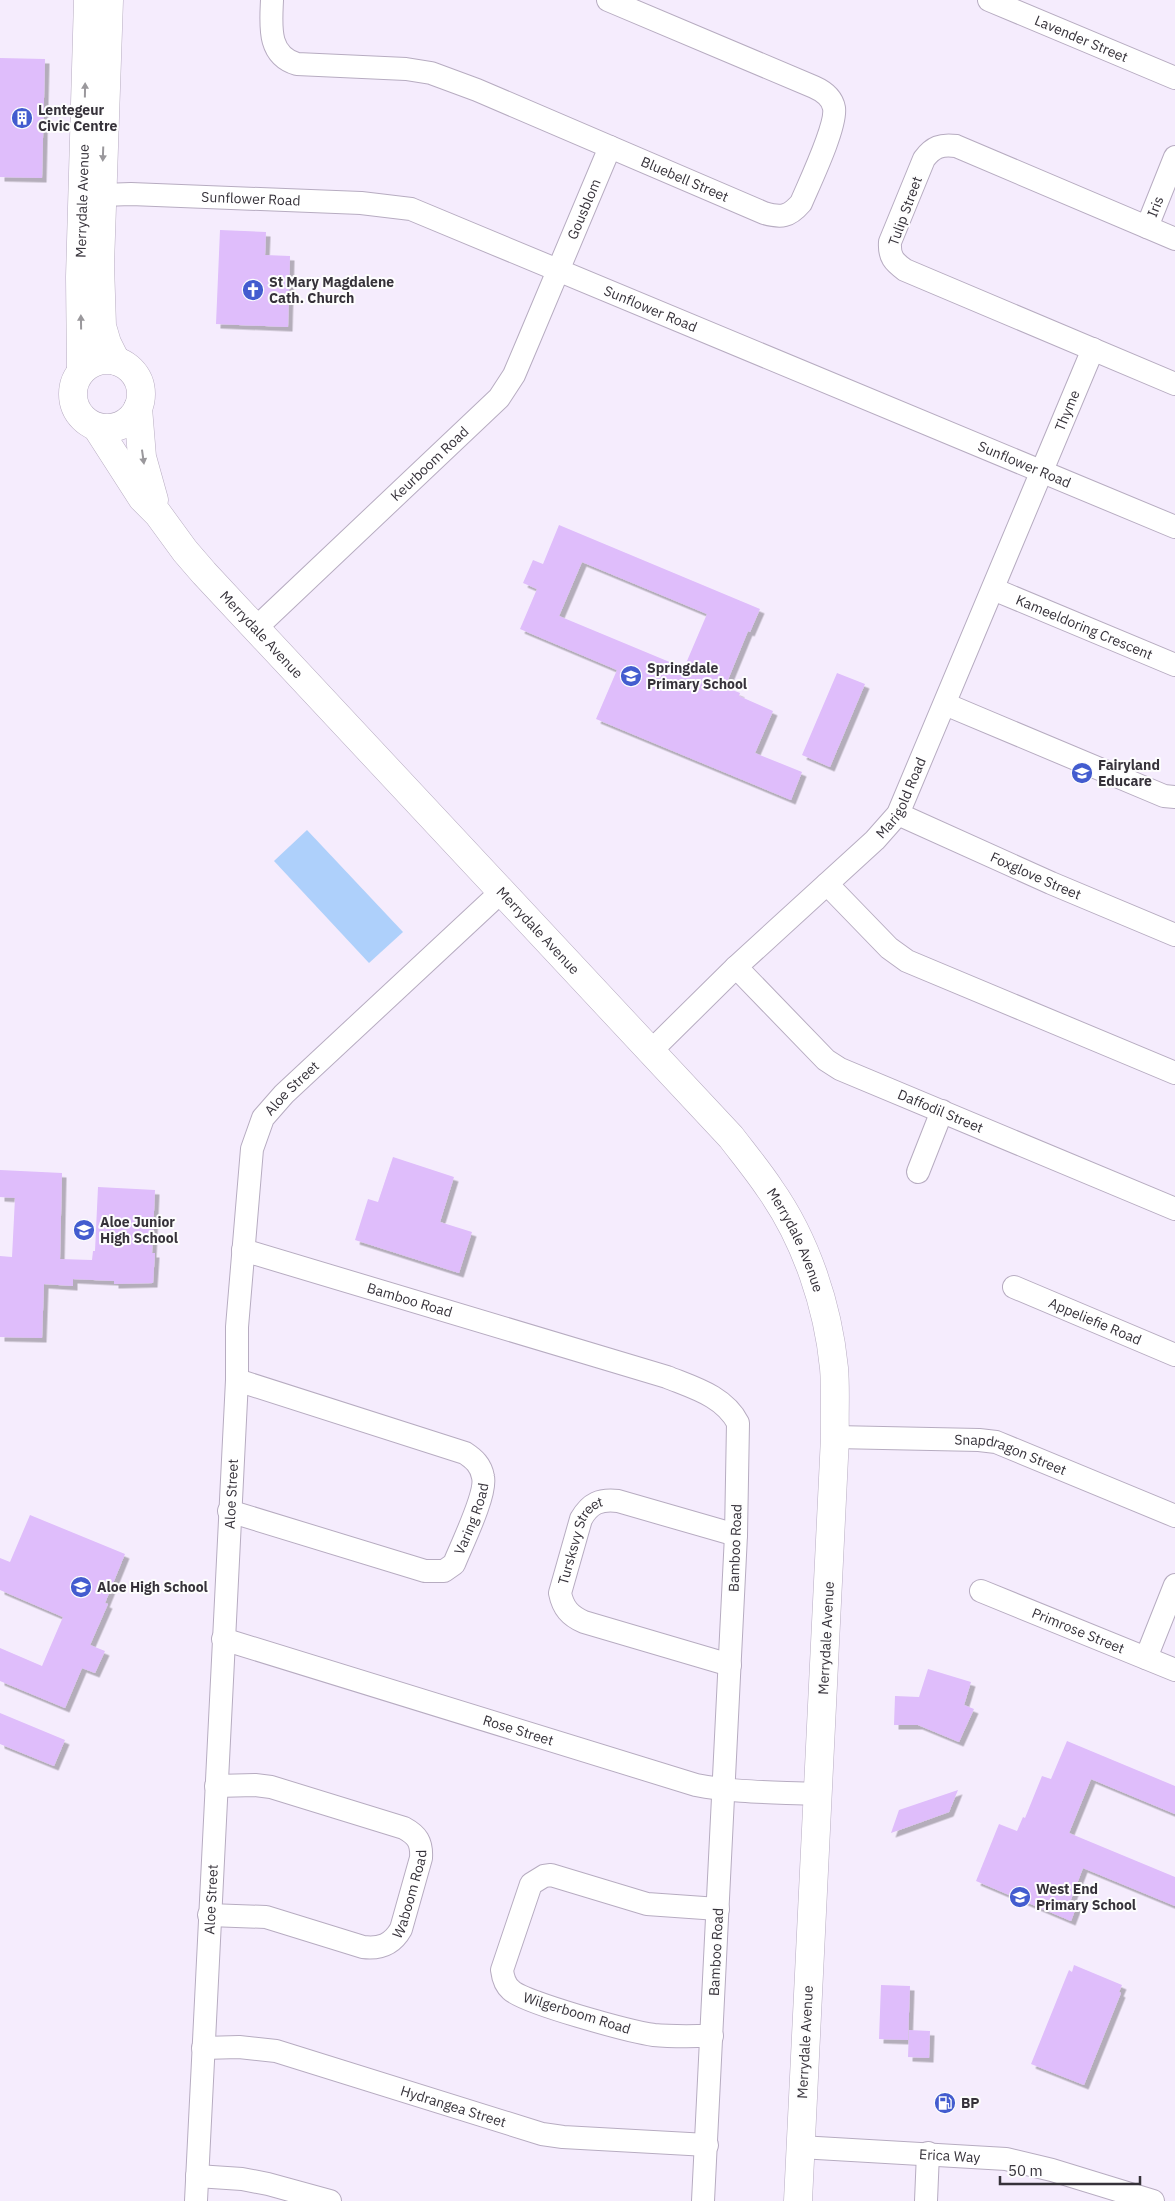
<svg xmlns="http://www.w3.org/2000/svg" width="1175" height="2201" font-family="'IBM Plex Sans',sans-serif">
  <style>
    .water { fill: #aed0fb }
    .building { fill: #dfbdfb; fill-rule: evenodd; filter: url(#shadow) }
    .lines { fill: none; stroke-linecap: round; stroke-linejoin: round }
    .street-casing { stroke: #b7acc1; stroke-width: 24 }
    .secondary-casing { stroke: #b7acc1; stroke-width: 29 }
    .street { stroke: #fff; stroke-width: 22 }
    .secondary { stroke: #fff; stroke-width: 28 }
    .oneway { fill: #9a989c }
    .labels { text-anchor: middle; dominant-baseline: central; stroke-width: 4; stroke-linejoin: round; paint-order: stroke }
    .street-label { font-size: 14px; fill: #36323a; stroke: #fdfdfd }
    .poi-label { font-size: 14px; font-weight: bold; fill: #36323a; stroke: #fdfdfd; text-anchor: start }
  </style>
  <defs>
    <filter id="shadow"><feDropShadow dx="4.5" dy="4.5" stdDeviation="0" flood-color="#0004"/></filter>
  </defs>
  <rect width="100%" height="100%" fill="#f5ecfd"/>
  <path class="water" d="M307,830l96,102 -34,31 -95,-102z"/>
  <path class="building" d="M0,58l45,1 -3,119 -42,-1z
    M220,230l46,2 -1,23 25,1 -2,71 -72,-3z
    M559,525l201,84 -10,23 -2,-1 -23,56 15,6 -1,3 34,15 -18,42 47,19 -11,28 -195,-81 21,-49 -97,-41 17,-40 -14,-6 10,-23 10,4zM582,562l125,52 -23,54 -125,-52z
    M837,673l28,11 -35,83 -28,-12z
    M393,1157l61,20 -14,45 32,10 -13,41 -104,-33 13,-41 10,3z
    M0,1170l62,3 -2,86 32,1 1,-9h2l3,-64 57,3 -3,63h3l-2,30 -39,1v-3l-41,-2v7l-29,-2 -2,54 -42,-1v-81l12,1 3,-59 -15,-1z
    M30,1515l95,39 -20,49 3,1 -18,41 15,6 -10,22 -13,-5 -17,40 -65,-27v-33l42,18 21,-49 -63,-27v-32l10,4z
    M928,1669l43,13 -7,23 10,4 -15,33 -41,-17h-24l1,-29 24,1z
    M0,1713l65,27 -11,26 -54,-22z
    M1067,1741l108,45v28l-84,-35 -22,54 106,44v29l-92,-38 -13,34 7,3 -6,16 -95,-40 23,-57 18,7 6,-14 2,1 17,-42 9,3z
    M958,1790l-9,22 -58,21 8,-23z
    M1074,1965l48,20 -3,7 2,1 -37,92 -53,-21 38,-94 3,2z
    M881,1985l29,1 -2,54 -29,-1z
    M909,2030l21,1 -1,27 -21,-1z"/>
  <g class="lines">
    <g class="street-casing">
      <g id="street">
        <path id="s1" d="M272,0c-1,25 -5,55 25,64l109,5 25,4 46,17 287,123c17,5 25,4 37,-10 8,-19 36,-77 33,-95 -2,-11 -11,-17 -20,-21l-206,-87"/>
        <path id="s2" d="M989,0l186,78"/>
        <path id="s3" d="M102,195l29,-1 230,9 50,6 764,318"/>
        <path id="s4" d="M1147,227l28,-70"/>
        <path d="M1175,239l-219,-93c-15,-2 -23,1 -32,13l-34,83c-1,15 4,20 15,28l270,114"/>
        <path id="s5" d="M993,589l182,76"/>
        <path id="s6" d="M256,628l243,-230 15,-23 14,-33 82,-195"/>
        <path d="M945,704l219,92 11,1"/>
        <path id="s7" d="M898,814l153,69 124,52"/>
        <path d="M827,884l62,64 18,13 268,112"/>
        <path id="s8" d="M736,967l90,93 14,9 335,140"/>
        <path id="s9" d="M651,1051l85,-84 139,-127 23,-26 195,-465"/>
        <path d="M918,1172l24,-61"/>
        <path id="s10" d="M243,1250l424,127c27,11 57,19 71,46l-2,112 -33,666"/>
        <path id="s11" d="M1014,1287l161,68"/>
        <path id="s12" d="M835,1437l144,3 17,2 179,74"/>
        <path id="s13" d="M229,1511l196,60h19l10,-7c7,-18 33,-70 29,-87 -2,-12 -9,-18 -18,-24l-228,-73"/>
        <path id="s14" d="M981,1591l194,79"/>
        <path id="s15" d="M223,1639l473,146c40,8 80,7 121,9"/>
        <path d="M1146,1658l29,-73"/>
        <path id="s16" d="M730,1665l-146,-43c-14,-6 -21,-14 -24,-29l21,-74c9,-16 19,-20 37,-18l118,34"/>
        <path id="s17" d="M209,1915l57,2 97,30c17,2 29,-2 38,-18l20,-71c1,-16 -4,-23 -17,-30l-133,-41 -16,-2 -39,1"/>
        <path d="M712,2036c-19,0 -39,1 -58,-1 -22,-3 -130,-32 -143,-45 -6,-5 -8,-12 -9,-20l29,-86 13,-8 7,-1 96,29 71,5"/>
        <path id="s18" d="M203,2048l36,-1 37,4 266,83 21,3 144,8"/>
        <path id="s19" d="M800,2147l206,12 46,11 101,31"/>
        <path d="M197,2176l45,3 26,5 62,17"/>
        <path id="s20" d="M196,2201l41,-821v-53l15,-178 11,-31 21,-24 218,-203"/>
        <path d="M926,2201l2,-48"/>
      </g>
    </g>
    <g class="secondary-casing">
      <g id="secondary">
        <path d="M109,0l-9,265 2,61 5,17 9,18"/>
        <circle cx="107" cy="394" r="34"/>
        <path id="s21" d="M81,371l-1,-94 8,-277"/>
        <path d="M138,408l4,49 12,43"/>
        <path id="s22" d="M97,428l45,70 16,16 27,37 19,22 527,564c13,17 27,34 39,52 36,51 58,117 64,179 2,22 0,46 1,69l-37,764"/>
      </g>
    </g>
    <use href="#street" class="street"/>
    <use href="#secondary" class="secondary"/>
  </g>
  <defs><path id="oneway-solid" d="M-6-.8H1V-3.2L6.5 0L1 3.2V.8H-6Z" transform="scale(1.25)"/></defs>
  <g class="oneway">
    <use href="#oneway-solid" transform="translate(85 90) rotate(-89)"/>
    <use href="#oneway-solid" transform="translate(103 154) rotate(92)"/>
    <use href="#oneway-solid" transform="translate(81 322) rotate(-91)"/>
    <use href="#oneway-solid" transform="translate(143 457) rotate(82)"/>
  </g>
  <defs>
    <g id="building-disc" transform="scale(1.125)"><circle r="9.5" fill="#435ccf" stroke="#fdfdfd"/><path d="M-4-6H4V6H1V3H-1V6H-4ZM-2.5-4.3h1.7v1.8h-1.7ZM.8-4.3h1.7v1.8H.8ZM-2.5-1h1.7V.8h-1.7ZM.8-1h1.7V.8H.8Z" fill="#fff"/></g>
    <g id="church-disc" transform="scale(1.125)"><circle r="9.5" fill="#435ccf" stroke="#fdfdfd"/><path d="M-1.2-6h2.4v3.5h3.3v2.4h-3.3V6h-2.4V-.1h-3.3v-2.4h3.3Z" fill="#fff"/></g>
    <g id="school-disc" transform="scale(1.125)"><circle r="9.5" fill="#435ccf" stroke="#fdfdfd"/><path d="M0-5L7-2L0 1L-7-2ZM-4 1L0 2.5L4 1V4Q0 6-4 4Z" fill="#fff"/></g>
    <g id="fuel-disc" transform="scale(1.125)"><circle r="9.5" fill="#435ccf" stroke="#fdfdfd"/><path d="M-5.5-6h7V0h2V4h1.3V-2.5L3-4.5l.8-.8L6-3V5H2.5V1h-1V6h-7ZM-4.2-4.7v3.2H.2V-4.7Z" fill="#fff"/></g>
  </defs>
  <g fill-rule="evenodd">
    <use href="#building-disc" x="22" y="118"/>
    <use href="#church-disc" x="253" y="290"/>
    <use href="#school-disc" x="631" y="676"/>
    <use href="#school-disc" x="1082" y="773"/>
    <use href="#school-disc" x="84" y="1230"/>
    <use href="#school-disc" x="81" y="1587"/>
    <use href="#school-disc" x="1020" y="1897"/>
    <use href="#fuel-disc" x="945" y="2103"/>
  </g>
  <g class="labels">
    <g class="street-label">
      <text stroke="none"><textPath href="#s2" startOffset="100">Lavender Street</textPath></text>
      <text stroke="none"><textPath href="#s1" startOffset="485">Bluebell Street</textPath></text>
      <text stroke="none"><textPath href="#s3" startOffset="149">Sunflower Road</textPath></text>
      <text stroke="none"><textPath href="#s21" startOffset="170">Merrydale Avenue</textPath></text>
      <text stroke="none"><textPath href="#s4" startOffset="22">Iris</textPath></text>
      <text stroke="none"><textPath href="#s6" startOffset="542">Gousblom</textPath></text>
      <text transform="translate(905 211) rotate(-70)">Tulip Street</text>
      <text stroke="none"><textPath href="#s3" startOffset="569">Sunflower Road</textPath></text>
      <text stroke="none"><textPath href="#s9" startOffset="780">Thyme</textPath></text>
      <text stroke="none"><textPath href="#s3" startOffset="974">Sunflower Road</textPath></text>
      <text stroke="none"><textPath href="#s6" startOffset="239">Keurboom Road</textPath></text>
      <text stroke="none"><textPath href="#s5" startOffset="99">Kameeldoring Crescent</textPath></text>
      <text stroke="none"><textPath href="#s22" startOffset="265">Merrydale Avenue</textPath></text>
      <text stroke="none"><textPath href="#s9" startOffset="358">Marigold Road</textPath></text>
      <text stroke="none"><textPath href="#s7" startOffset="151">Foxglove Street</textPath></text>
      <text stroke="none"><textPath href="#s22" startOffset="670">Merrydale Avenue</textPath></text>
      <text stroke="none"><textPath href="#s20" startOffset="1128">Aloe Street</textPath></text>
      <text stroke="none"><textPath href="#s8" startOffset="255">Daffodil Street</textPath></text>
      <text stroke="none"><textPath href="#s22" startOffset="1075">Merrydale Avenue</textPath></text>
      <text stroke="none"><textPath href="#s10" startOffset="174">Bamboo Road</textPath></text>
      <text stroke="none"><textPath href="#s11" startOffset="88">Appeliefie Road</textPath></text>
      <text stroke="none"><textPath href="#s12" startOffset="178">Snapdragon Street</textPath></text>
      <text stroke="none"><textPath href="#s20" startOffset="708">Aloe Street</textPath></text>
      <text stroke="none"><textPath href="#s13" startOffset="285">Varing Road</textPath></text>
      <text stroke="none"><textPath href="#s16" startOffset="249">Tursksvy Street</textPath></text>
      <text transform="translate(735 1548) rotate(-88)">Bamboo Road</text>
      <text stroke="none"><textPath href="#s14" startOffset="105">Primrose Street</textPath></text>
      <text transform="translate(826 1638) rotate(-87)">Merrydale Avenue</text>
      <text stroke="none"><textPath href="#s15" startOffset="309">Rose Street</textPath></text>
      <text stroke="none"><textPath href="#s17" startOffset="240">Waboom Road</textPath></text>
      <text stroke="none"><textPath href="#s20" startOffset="302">Aloe Street</textPath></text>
      <text transform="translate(716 1952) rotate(-87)">Bamboo Road</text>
      <text transform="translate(577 2013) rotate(17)">Wilgerboom Road</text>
      <text transform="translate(805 2042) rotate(-87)">Merrydale Avenue</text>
      <text stroke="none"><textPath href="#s18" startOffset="259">Hydrangea Street</textPath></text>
      <text stroke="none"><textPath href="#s19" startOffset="150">Erica Way</textPath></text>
    </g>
    <g class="poi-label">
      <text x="38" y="110">Lentegeur<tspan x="38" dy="16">Civic Centre</tspan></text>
      <text x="269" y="282">St Mary Magdalene<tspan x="269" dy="16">Cath. Church</tspan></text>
      <text x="647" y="668">Springdale<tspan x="647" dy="16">Primary School</tspan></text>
      <text x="1098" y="765">Fairyland<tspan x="1098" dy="16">Educare</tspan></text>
      <text x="100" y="1222">Aloe Junior<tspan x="100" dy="16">High School</tspan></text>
      <text x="97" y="1587">Aloe High School</text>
      <text x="1036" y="1889">West End<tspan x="1036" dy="16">Primary School</tspan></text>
      <text x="961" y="2103">BP</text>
    </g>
  </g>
  <path d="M1000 2176v8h140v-8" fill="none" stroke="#36323a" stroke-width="2.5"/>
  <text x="1008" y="2176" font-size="15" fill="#36323a" stroke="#fdfdfd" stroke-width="4" paint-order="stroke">50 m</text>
</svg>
